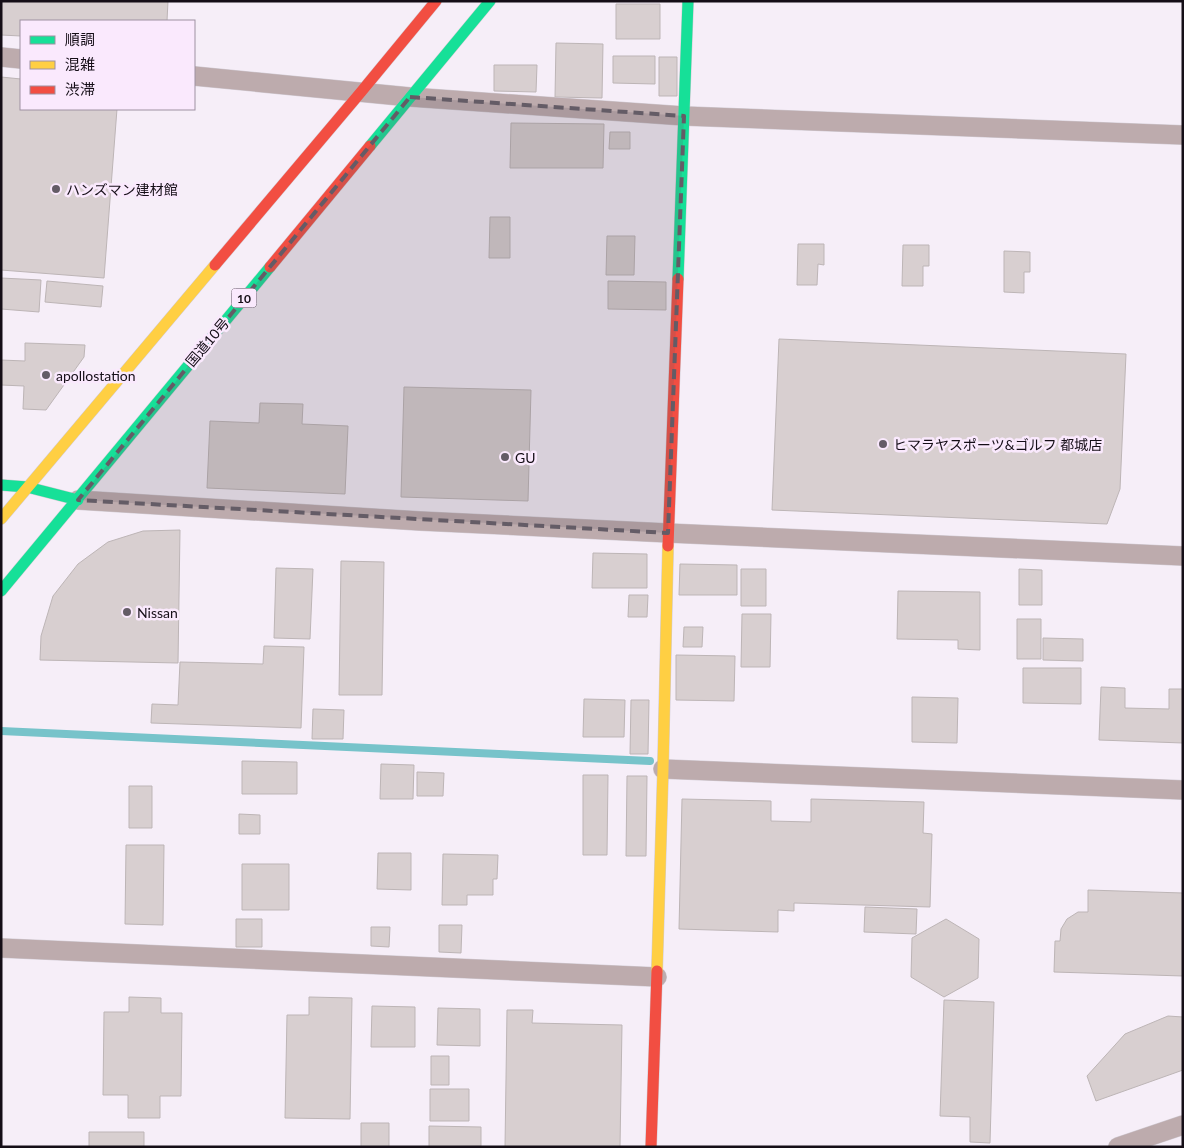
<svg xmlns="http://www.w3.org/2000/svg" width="1184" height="1148" font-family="Lato,'Noto Sans JP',sans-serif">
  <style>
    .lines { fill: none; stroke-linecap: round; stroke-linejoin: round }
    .stream { stroke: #77c3ca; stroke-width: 8 }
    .building { fill: #d8cfd0; stroke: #bdb5b6 }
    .street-casing { stroke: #d1cbd3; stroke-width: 20 }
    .fast-casing { stroke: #d1cbd3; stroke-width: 12 }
    .slow-casing { stroke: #d1cbd3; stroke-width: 12 }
    .jam-casing { stroke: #d1cbd3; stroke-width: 12 }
    .street { stroke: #bdabad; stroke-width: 19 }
    .fast { stroke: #16e098; stroke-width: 11 }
    .slow { stroke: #ffcf43; stroke-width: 11 }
    .jam { stroke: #f24e42; stroke-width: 11 }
    .marked { fill: #645c66; fill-opacity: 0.2; stroke: #645c66; stroke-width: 4; stroke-dasharray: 10 6; stroke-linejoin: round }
    .poi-dot { fill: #645c66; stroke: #fae9fd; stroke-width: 2 }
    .labels { text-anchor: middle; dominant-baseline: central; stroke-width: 5; stroke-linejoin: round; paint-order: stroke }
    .shield { fill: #fae9fd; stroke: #5a505c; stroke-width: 1 }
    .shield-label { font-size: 12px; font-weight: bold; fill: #150e17 }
    .poi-label { font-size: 14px; fill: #150e17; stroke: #fae9fd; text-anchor: start }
    .street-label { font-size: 14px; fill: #150e17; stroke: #fae9fd }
  </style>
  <rect width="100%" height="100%" fill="#f6eef8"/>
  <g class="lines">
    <path class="stream" d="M1,731l649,30"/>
  </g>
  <path class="building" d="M1,1h167l-1,20h-146v15l-20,-1z
    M616,4h44v35h-44z
    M556,43l47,1 -1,54 -47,-1z
    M613,56h42v28l-42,-1z
    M659,57h18v39h-18z
    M494,65h43l-1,27 -42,-1z
    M1,77l20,2v30h96l-13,169 -103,-8z
    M511,123l93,1 -1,44h-93z
    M610,132h20v17h-21z
    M490,217h20v41h-21z
    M607,236h28l-1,39h-28z
    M798,244h26v21l-6,-1 -1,21h-20z
    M903,245h26v21h-6v20h-21z
    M1004,251l26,1v20h-6v21l-20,-1z
    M1,278l40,2 -2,32 -38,-3z
    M47,281l56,5 -2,21 -56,-5z
    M608,281l58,1v28l-58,-1z
    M779,339l347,15 -6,135 -13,35 -335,-14z
    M25,343l60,2 -1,12 -38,53 -23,-1 1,-23 -23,-1v-25l24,1z
    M404,387l127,3 -3,111 -127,-4z
    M260,403l43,1 -1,20 46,2 -3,68 -138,-6 3,-67 49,2z
    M180,530l-2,133 -138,-3 1,-24 12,-40 25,-32 30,-22 35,-11z
    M593,553l54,1v34h-55z
    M341,561l43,1 -2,133h-43z
    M680,564l57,1v30h-58z
    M276,568l37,1 -3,70 -36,-1z
    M741,569h25v37h-25z
    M1019,569l23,1v35h-23z
    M898,591l82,1v58l-22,-1v-9l-61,-1z
    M629,595h19l-1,22h-19z
    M742,614h29l-1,53h-29z
    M1017,619h24v40h-24z
    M684,627h19l-1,20h-19z
    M1043,638l40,1v22l-40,-1z
    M264,646l40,1 -3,81 -150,-5 1,-19 26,1 2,-43 83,2z
    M676,655l59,1 -1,45 -58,-1z
    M1023,668h58v36l-58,-1z
    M1101,687l24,1v20l44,1v-20h14v54l-84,-3z
    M912,697l46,1 -1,45 -45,-1z
    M584,699l41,1 -1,37h-41z
    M631,700h18l-1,54h-18z
    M313,709l31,1 -1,29h-31z
    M242,761l55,1v32h-55z
    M381,764l33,1 -1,34h-33z
    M417,772l27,1 -1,23h-26z
    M583,775h25l-1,80h-24z
    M627,776h20l-1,80h-20z
    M129,786h23v42h-23z
    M682,799l89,2v20l40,1v-23l113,3 -1,31 9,1 -2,73 -136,-4v8l-16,-1v22l-99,-3z
    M239,814l21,1v19h-21z
    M126,845h38l-1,80 -38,-1z
    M378,853h33v37l-34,-1z
    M443,854l55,1 -1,24h-4v16h-26v10h-25z
    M242,864h47v46h-47z
    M1088,890l95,3v83l-129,-4 1,-31h5l1,-12 6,-10 11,-7h10z
    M865,907l52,2 -1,25 -52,-2z
    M236,919h26v28h-26z
    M946,919l33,20 -1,39 -34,19 -33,-20 1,-39z
    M439,925h23l-1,28 -22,-1z
    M371,927h19l-1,20 -18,-1z
    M129,997l32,1v15h21l-1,83h-21v22h-32v-23h-25l1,-83h25z
    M309,997l43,1 -2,121 -65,-1 2,-103h22z
    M944,1000l50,2 -4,141 -20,-1v-25l-30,-1z
    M372,1006l43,1v40h-44z
    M438,1008l42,1v37l-43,-1z
    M507,1010h26l-1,13 90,2 -2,122h-115z
    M1168,1016l15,1v53l-87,31 -9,-25 38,-42z
    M431,1056h18v29h-18z
    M430,1089h39v32h-39z
    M361,1123h28v24h-28z
    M429,1126l52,1v19l-52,1z
    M89,1132h55v15h-55z"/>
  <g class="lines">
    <g class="street-casing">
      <path id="street" d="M1,57l20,2
        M194,76l216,21 274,19 499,19
        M78,500l342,21 248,12 515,23
        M663,769l520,21
        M1,948l656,29
        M1118,1147l65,-22"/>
    </g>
    <g class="fast-casing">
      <path id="fast" d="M370,146l120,-145
        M678,279l10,-278
        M1,485l26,2 51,13
        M1,591l269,-324"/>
    </g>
    <g class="slow-casing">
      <path id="slow" d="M1,519l214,-254
        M657,971l6,-202 5,-223"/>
    </g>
    <g class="jam-casing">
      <path id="jam" d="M215,265l146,-173 75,-91
        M270,267l100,-121
        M668,546l10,-267
        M651,1147l6,-176"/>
    </g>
    <use href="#street" class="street"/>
    <use href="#fast" class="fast"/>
    <use href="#slow" class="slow"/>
    <use href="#jam" class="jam"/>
  </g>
  <path class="marked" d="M410,97l274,19 -16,417 -590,-33z"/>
  <g class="poi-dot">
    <circle cx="56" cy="189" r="5"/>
    <circle cx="46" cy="375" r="5"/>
    <circle cx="883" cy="444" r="5"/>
    <circle cx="505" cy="457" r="5"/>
    <circle cx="127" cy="612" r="5"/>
  </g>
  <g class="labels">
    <rect class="shield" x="231.5" y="288.5" width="25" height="19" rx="4"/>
    <g class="shield-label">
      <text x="244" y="298">10</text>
    </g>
    <g class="poi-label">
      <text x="66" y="189">ハンズマン建材館</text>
      <text x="56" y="375">apollostation</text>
      <text x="893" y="444">ヒマラヤスポーツ&amp;ゴルフ 都城店</text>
      <text x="515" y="457">GU</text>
      <text x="137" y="612">Nissan</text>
    </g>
    <g class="street-label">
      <text transform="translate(207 342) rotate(-50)">国道10号</text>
    </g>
  </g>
  <rect width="1184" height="1148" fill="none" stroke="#150e17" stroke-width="5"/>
  <rect x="20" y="20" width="175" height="90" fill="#fae9fd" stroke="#9e91a1"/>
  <rect x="30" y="36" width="25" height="8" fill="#16e098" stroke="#9e91a1"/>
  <text x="65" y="45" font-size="15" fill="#150e17">順調</text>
  <rect x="30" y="61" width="25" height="8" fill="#ffcf43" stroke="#9e91a1"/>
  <text x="65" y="70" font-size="15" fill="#150e17">混雑</text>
  <rect x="30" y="86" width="25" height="8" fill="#f24e42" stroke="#9e91a1"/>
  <text x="65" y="95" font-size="15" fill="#150e17">渋滞</text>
</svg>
